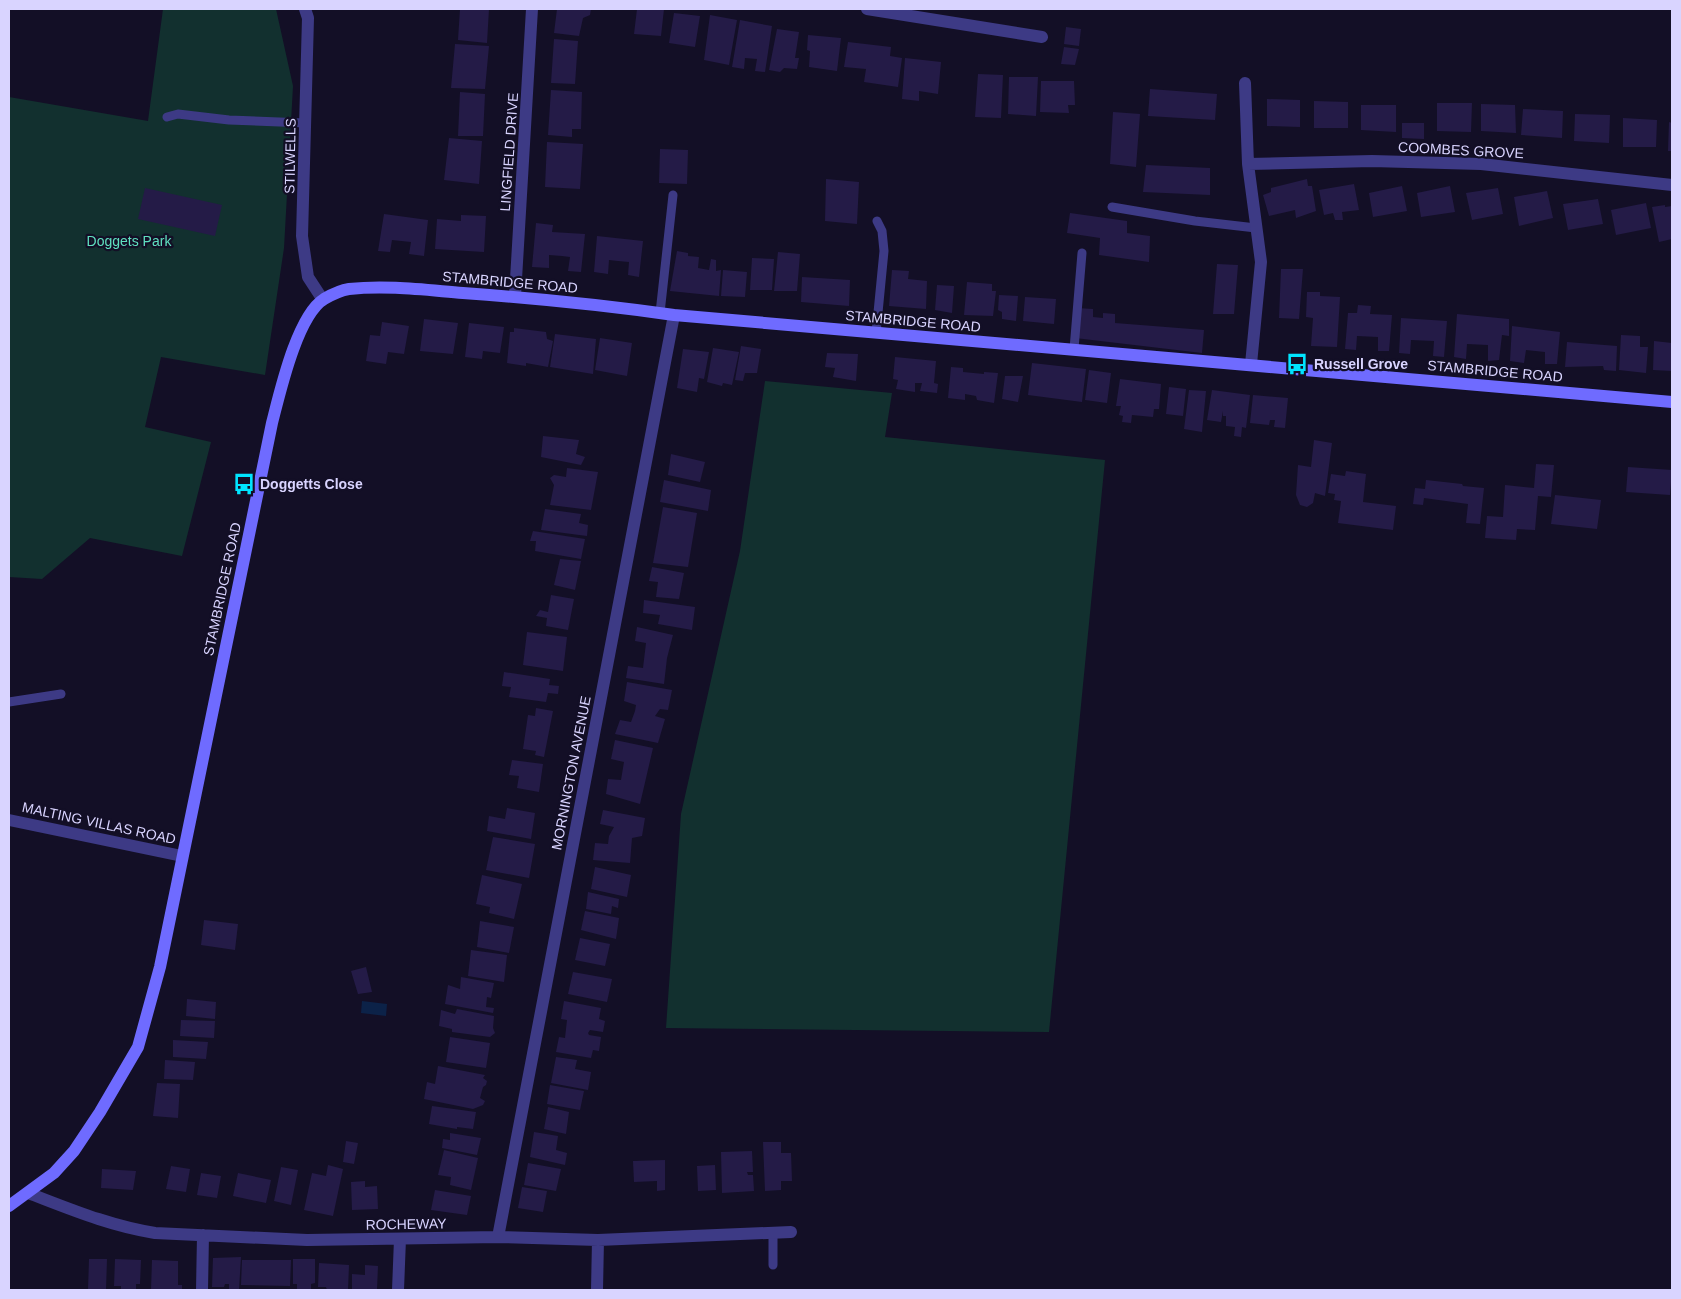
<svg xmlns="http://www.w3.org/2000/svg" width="1681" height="1299" font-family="Helvetica,sans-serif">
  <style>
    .green { fill: #12302f }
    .water { fill: #0c2248 }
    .building { fill: #241b47 }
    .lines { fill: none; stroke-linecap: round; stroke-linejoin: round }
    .lane { stroke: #3d3a85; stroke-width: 9 }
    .street { stroke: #3d3a85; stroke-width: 12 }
    .secondary { stroke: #6f6bff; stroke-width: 12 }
    .labels { text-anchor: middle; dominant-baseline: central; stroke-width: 4.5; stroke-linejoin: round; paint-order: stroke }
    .street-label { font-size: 14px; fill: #d9d4ff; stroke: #130f26 }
    .park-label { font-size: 14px; fill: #5fe0c0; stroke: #130f26 }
    .poi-label { font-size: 14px; font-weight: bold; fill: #d9d4ff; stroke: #130f26; text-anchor: start }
  </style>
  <rect width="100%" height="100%" fill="#130f26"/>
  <path class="green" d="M163,9h113l17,77 -9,162 -19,127 -104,-18 -16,70 66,15 -29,114 -92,-18 -48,41 -33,-2v-480l139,24z
    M765,381l127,12 -7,44 220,23 -56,572 -383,-4 15,-214 59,-263z"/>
  <path class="water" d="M362,1001l25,3 -1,12 -25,-3z"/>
  <path class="building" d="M460,9h29l-2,34 -29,-3z
    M557,9h34l-1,6 -7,3 -4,18 -25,-3z
    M637,9h27l-3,27 -27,-2z
    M674,13l26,3 -5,31 -26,-4z
    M710,15l27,5 -8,45 -25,-5z
    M740,20l32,6 -7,46 -10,-1 2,-12 -12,-1 -1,11 -12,-2z
    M1066,27l15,2 -2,17 -15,-2z
    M777,29l22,3 -4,26h4l-2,11 -13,-1 -4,4 -11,-2z
    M808,35l33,3 -4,33 -28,-4 1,-16 -3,-1z
    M554,39l24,2 -3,43 -24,-1z
    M848,42l43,5 -1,9 12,2 -4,29 -34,-5 2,-13 -22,-2z
    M455,44l34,2 -4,43 -34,-1z
    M1064,47l15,2 -4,16 -14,-1z
    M905,58l36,4 -3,32 -19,-3v10l-17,-2z
    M978,74l25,1 -2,43 -26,-1z
    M1009,77h29l-2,39 -28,-2z
    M1041,81h33l1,24h-7l1,8 -29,-1z
    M1150,89l67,5 -2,26 -67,-4z
    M551,90l31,2 -1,37h-9v8l-24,-2z
    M460,92l25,2 -2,42h-25z
    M1267,99l33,1v27l-33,-1z
    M1314,101l34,1v26h-34z
    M1437,103h35l-1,29 -34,-1z
    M1481,104l34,1 1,28 -35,-2z
    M1361,105h35v27l-35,-2z
    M1523,109l40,2 -1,27 -41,-3z
    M1113,112l27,2 -4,53 -26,-3z
    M1575,114l35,1 -1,28 -35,-2z
    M1623,118l34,2 -1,27h-33z
    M1669,122l3,1v28h-4z
    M1402,123h22v16l-22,-1z
    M449,138l33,3 -3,43 -35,-4z
    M547,142l36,2 -3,45 -35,-2z
    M660,149l28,1 -1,34 -28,-1z
    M1146,165l64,3v27l-67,-3z
    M826,179l33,3 -2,42 -32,-3z
    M1307,179l1,7h4l4,25 -20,7 -1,-8 -26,6 -6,-21 8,-3v-4z
    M1354,184l5,26 -17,2 1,8h-8l-2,-7 -9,2 -5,-25z
    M1402,186l5,25 -34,6 -4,-24z
    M1450,186l5,26 -34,5 -4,-24z
    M145,188l77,17 -7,31 -77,-17z
    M1498,188l5,26 -31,6 -6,-27z
    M1547,191l6,27 -34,8 -5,-29z
    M1598,199l5,25 -35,6 -5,-26z
    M1646,203l5,25 -35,7 -5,-25z
    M1665,205v2l7,-1v33l-13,3 -7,-35z
    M1070,213l57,8v12l23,3 -1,26 -50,-7 1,-17 -33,-5z
    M384,214l44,6 -4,36 -15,-2 2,-12 -19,-2 -2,12 -12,-1z
    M461,215l25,1 -2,36 -49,-3 2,-30 24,2z
    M536,223l17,2 -1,7 33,2 -4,38 -13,-1 2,-14 -8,-1 -13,-1v13l-17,-1z
    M597,236l46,5 -4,36 -11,-2 1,-13 -11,-1 -9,-1 -1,14 -14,-2z
    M677,251l11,2v3l11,1 -1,11 11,2 2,-11 5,1v11l5,-1 -2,26 -49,-5z
    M778,252l22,2 -3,37h-23z
    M752,258l22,1 -2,31h-22z
    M1217,264l21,1 -4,49h-21z
    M1281,269h22l-4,50 -20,-1z
    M723,270l24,2 -2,25 -24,-1z
    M892,270l17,1 -1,8 19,2 -1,28 -37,-3z
    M802,277l48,3 -1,26 -48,-4z
    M967,282l25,2v7h4l-3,25 -29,-1z
    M937,285l17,1 -2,27 -17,-3z
    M1307,292h13v4l20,1 -3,50 -26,-1 2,-28 -7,-1z
    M999,295l19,1 -2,25 -14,-2v-7l-4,-2z
    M1025,297l31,2 -2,25 -31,-3z
    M1358,305l13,1 -1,8 22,1 -3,36h-11v-14l-21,-1 -1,14 -11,-1 3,-36h9z
    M1077,308l16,1v8l10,1v-5l12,1v9l89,7 -2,23 -127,-15z
    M1457,314l52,5v17l-7,-1 -3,25 -11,1v-16l-21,-1 -1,15 -12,-2z
    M1401,318l46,3 -3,36 -11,-1 1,-15 -23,-1 -1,14 -11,-1z
    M424,319l34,4 -5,31 -33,-3z
    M382,322l27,4 -5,28 -16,-2 -2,12 -20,-3 4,-26 10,1z
    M469,323l35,4 -4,26 -17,-2 -1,8 -17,-2z
    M1512,326l48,6 -3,32h-12v-12l-19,-2 -2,13 -14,-2z
    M514,328l32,4 1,7 6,2 -5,26 -22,-4v3l-19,-3 3,-31h4z
    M555,334l41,5 -3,35 -43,-7z
    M1621,335l19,1v11h8l-2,26 -27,-3z
    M600,338l32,5 -5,33 -32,-6z
    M1654,341l18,2v28l-19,-1z
    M1567,342l50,4 -1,25 -12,-1 -1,-4 -38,1z
    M741,346l20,3 -4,24h-12l-2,8 -8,-1z
    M713,348l26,4 -7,33 -9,-2 -1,3 -15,-4z
    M683,349l26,3 -5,27 -5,-1 -2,14 -20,-4z
    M827,353l31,1 -2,27 -23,-4 2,-9 -10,-1z
    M895,357l41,4 -2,22 4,1 -1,9 -17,-2 2,-8h-7v9l-19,-3 2,-9 -5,-1z
    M1032,363l54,6 -4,33 -54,-7z
    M951,367l12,1v4l21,2v-2l14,1 -4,30 -17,-3 -1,-4 -11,-2v6l-17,-2z
    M1089,370l22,3 -4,30 -22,-3z
    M1005,376h18l-5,26 -16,-3z
    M1120,379l41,5 -2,25h-5l-1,8 -21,-2 -1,8 -9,-1 1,-6 -4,-1 2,-9h-5z
    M1169,387l17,2 -3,27 -17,-2z
    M1189,390l17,1 -4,41 -18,-3z
    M1212,390l38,5 -4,33 -4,-1 -1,10 -7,-1 1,-9 -9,-1v-10h-3v-5l-2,11 -14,-2z
    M1253,395l35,3 -3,30 -11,-1 1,-7h-5l-1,5 -19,-2z
    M543,436l36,4 -3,14 9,3 -4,8 -40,-8z
    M1314,440l18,3 -7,53 -10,-3 -2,10 -6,4 -7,-2 -4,-10 2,-30 13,2z
    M671,454l34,8 -5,20 -32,-7z
    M1536,464l18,1 -3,32 -13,-1 -3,34 -18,-1 -1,11 -31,-2 2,-22 16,1 2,-32 29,3z
    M1628,467l44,3 -2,25 -44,-3z
    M567,468l31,4 -7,38 -41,-5 4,-20 -4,-7 4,-3 12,2z
    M1346,471l20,3 -3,28 33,4 -3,24 -55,-7 3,-22 -7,-1 1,-6 -7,-1 3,-19 14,2z
    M664,480l47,10 -3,21 -48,-9z
    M1426,480l36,4 1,2 21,2 -4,36 -14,-1 2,-19 -44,-6 -1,7 -10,-1 2,-16 10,1z
    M1555,495l46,5 -4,29 -46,-5z
    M663,507l34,6 -9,54 -35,-4z
    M545,509l36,5 -2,9 9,2 -1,11 -46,-6z
    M533,531l52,8 -4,20 -46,-8 1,-10h-6z
    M560,559l21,2 -6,29 -21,-5z
    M652,567l32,6 -5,26 -23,-2 2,-15 -9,-1z
    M551,595l23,4 -6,31 -22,-4 1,-8 -11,-2 4,-6 8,2z
    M644,600l51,7 -3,23 -34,-6 2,-9 -17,-2z
    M637,627l36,8 -6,23 -3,26 -38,-6 2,-12 15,2 3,-25 -11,-2z
    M527,632l40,5 -4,34 -40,-6z
    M504,672l46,7 -1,6 10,1 -1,8 -10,-1 -2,9 -37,-5 2,-10 -9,-1z
    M627,682l45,8 -4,20 -8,-1 -5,7 10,3 -7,24 -43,-9 5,-14 11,2 4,-11 1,-6 -12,-4z
    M536,708l17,3 -9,46 -9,-2 1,-4 -13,-2 5,-34 7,1z
    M615,740l38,8 -13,56 -34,-10 2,-15 13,1 3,-18 -13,-3z
    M512,760l31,4 -4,28 -22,-4 2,-12 -10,-1z
    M507,808l28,5 -4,26 -44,-8 2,-15 16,3z
    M603,810l42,8 -3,18 -10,2 -2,25 -37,-3 2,-17 13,1 1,-8 5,-9 -14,-3z
    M493,837l42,7 -6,34 -43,-8z
    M595,867l36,8 -4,22 -36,-8z
    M482,875l40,9 -8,35 -25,-6 1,-6 -14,-3z
    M588,892l31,7 -1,9 -6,-2 -1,8 -25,-5z
    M585,911l34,7 -3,21 -35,-9z
    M204,920l34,4 -3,26 -34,-5z
    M480,921l34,6 -5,26 -32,-6z
    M580,938l30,6 -5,22 -30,-6z
    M471,950l36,5 -3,27 -36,-6z
    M366,967l6,25 -14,2 -7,-23z
    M573,972l39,7 -5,23 -39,-8z
    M461,977l33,6 -3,15 -4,-1 -1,10 8,1 -1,5 -48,-9 3,-19 12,4z
    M187,999l29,3 -1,17 -29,-3z
    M564,1001l37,7 -2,11 6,2 -2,11 -13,-2 -2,3 1,2 12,2 -2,14 -6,-1 -2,8 -35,-6 3,-15 6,1 2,-18 -6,-1z
    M457,1009l37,7 -1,12 2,5 -5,4 -38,-5v-3l-13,-3 2,-16 14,4z
    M181,1020l34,1 -1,17 -34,-2z
    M450,1037l40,6 -4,25 -40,-6z
    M173,1040l35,2 -2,17 -33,-2z
    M556,1057l21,3 -2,9 16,3 -3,18 -37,-7z
    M165,1060l30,2 -2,18 -29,-1z
    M438,1066l47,9 -2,3 4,3 -1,4 -3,2 -3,11 5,3 -2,4 -10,4 -49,-10 3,-17 8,2z
    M157,1083l23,1 -2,34 -25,-2z
    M550,1085l34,6 -4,19 -33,-6z
    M432,1106l44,6 -3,17 -16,-2v2l-28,-5z
    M548,1107l21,5 -3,22 -22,-5z
    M534,1132l24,4 -2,14 11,3 -2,12 -35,-8z
    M450,1133l31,5 -4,17 -35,-7 1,-9 7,1z
    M346,1141l12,2 -4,21 -11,-2z
    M763,1142h18v11h10l1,28h-11v9l-16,1z
    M444,1150l34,8 -7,32 -21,-5 1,-8 -13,-2z
    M752,1151l1,21h-6l1,3h5l1,16 -32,2 -1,-41z
    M665,1160v30l-8,1v-10l-23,1 -1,-21z
    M528,1163l33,6 -5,22 -32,-6z
    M328,1165l15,4 -10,47 -29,-6 8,-37 14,3z
    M715,1165l1,25 -18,1 -1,-25z
    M171,1166l19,3 -4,23 -20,-3z
    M281,1167l17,3 -7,35 -17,-4z
    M102,1169l34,2 -3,19 -32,-2z
    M201,1173l20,3 -4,22 -20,-3z
    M238,1173l33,7 -5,23 -33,-7z
    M365,1181v6l12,-1 1,23 -26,1 -1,-28z
    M522,1187l25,4 -4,21 -25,-4z
    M435,1190l36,6 -4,19 -36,-5z
    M241,1257l-2,33h-10v-6h-4l-1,3h-12l1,-29z
    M89,1259h18l-1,31h-18z
    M115,1259l26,1 -1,24h-4v6h-15v-4h-7z
    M293,1259h22v24l-4,1v6h-14v-6h-4z
    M152,1260l26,1v24h4v5h-31z
    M242,1260h49l-1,26 -49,-1z
    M319,1263l30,2 -1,25h-21l-1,-3h-8z
    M365,1265l13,1 -1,24h-25v-16l13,1z"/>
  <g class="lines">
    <path class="lane" d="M167,117l11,-3 51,6 76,3
      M1112,207l83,14 61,7
      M660,313l13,-118
      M876,333l8,-82 -2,-20 -5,-10
      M1074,349l8,-96
      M9,702l52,-8
      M773,1265v-32"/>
    <path class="street" d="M305,9l3,9 -6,218 6,41 15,23
      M867,9l175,28
      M1245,83l3,81 13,98 -10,102
      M1248,164l124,-3 109,3 191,21
      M515,296l17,-287
      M9,820l173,36
      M28,1193c42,16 82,33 127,40l152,7 191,-3 100,3 193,-8
      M498,1237l176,-922
      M202,1290l1,-55
      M398,1290l2,-51
      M597,1290l1,-50"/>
    <path class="secondary" d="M9,1206l45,-33 20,-22 26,-39 38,-65 22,-80 112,-544c8,-31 25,-107 52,-124 7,-4 18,-9 25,-10 38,-4 76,1 114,4 70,5 141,12 211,22l998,87"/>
  </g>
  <defs>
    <g id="bus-bare" transform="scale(1.725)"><path d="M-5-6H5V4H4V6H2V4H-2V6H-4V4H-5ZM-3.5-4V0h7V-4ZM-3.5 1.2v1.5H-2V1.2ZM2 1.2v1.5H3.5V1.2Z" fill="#00e5ff" stroke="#130f26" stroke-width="2.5" paint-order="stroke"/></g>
  </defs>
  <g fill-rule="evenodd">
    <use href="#bus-bare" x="1297" y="364"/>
    <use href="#bus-bare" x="244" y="484"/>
  </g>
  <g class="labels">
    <g class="street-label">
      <text transform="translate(1461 150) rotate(3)">COOMBES GROVE</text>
      <text transform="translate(509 152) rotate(-86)">LINGFIELD DRIVE</text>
      <text transform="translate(290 156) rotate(-89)">STILWELLS</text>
      <text transform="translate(510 282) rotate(5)">STAMBRIDGE ROAD</text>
      <text transform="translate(913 321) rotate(5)">STAMBRIDGE ROAD</text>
      <text transform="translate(1495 371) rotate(5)">STAMBRIDGE ROAD</text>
      <text transform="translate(222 589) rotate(-78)">STAMBRIDGE ROAD</text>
      <text transform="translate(571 773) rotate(-79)">MORNINGTON AVENUE</text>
      <text transform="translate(99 823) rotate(12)">MALTING VILLAS ROAD</text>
      <text transform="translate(406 1224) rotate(-1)">ROCHEWAY</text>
    </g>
    <g class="park-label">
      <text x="129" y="241">Doggets Park</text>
    </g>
    <g class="poi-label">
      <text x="1314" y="364">Russell Grove</text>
      <text x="260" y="484">Doggetts Close</text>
    </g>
  </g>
  <rect width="1681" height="1299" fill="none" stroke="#d9d4ff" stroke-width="20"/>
</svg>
